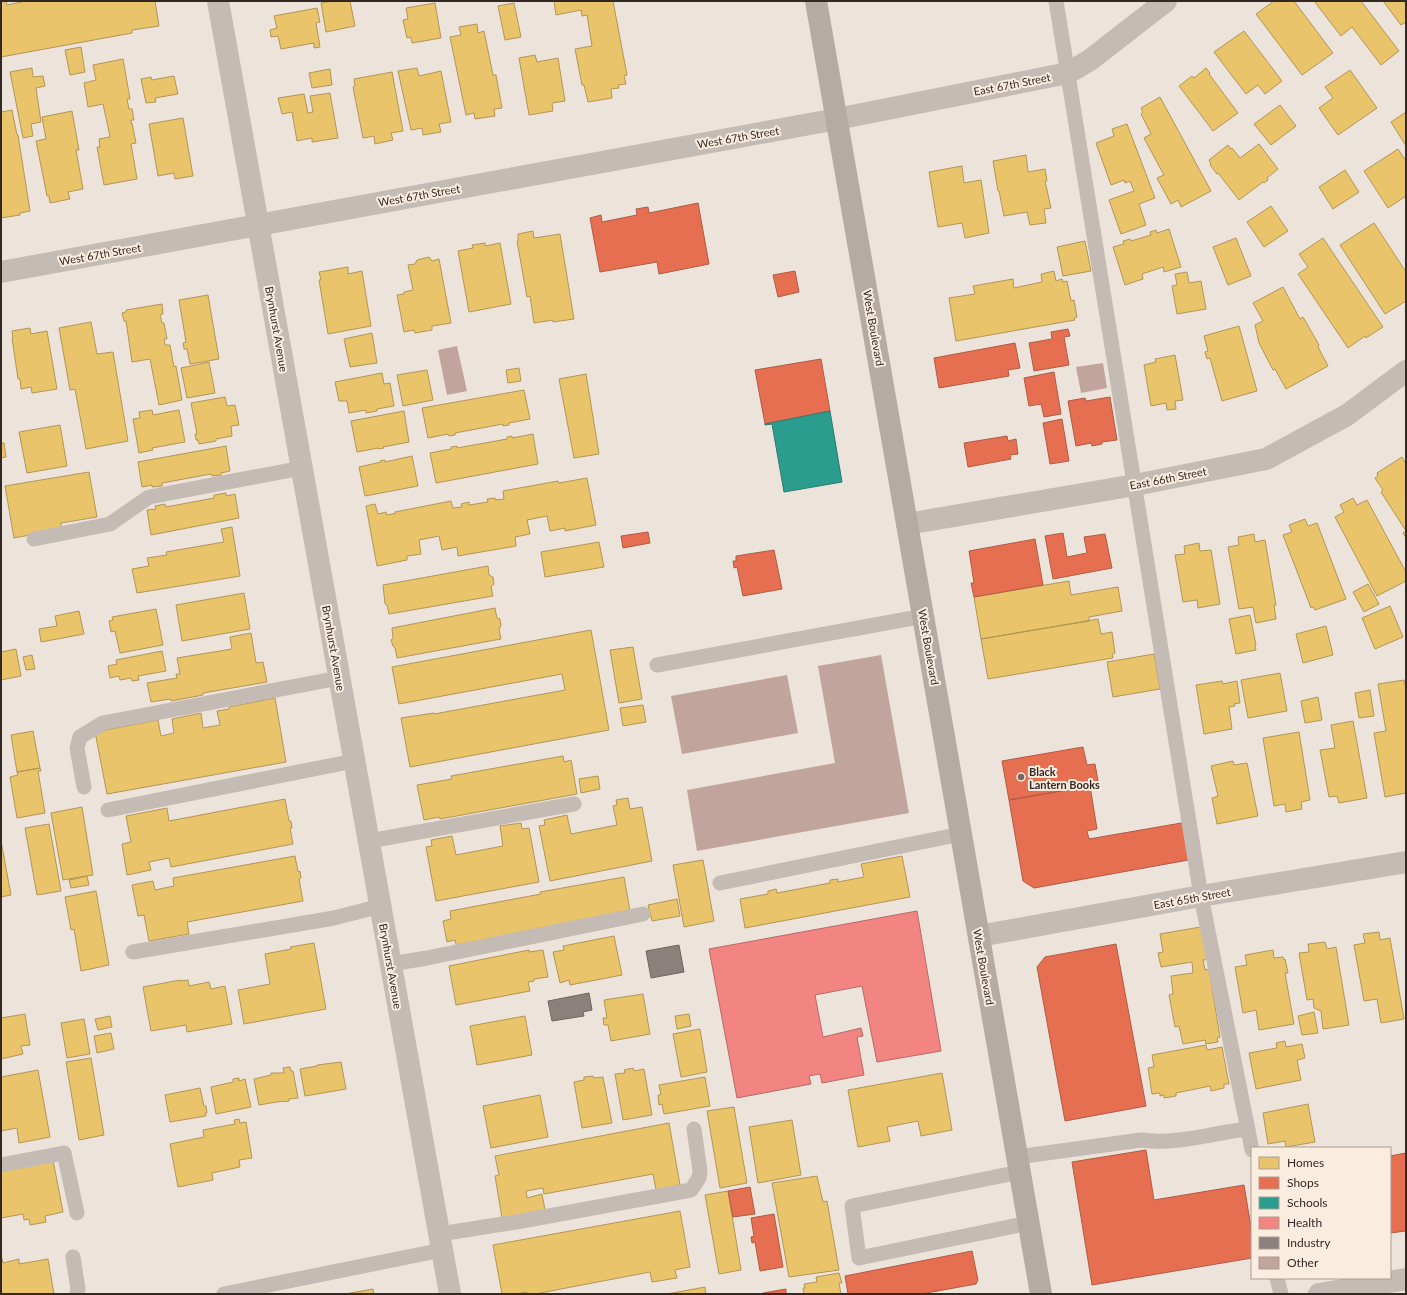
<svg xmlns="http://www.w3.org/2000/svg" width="1407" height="1295" font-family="Lato,sans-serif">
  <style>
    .homes { fill: #e9c46a; stroke: #b39555 }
    .shops { fill: #e76f51; stroke: #b15a44 }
    .schools { fill: #2a9d8f; stroke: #2d7a6f }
    .health { fill: #f28482; stroke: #b96866 }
    .industry { fill: #8a817c; stroke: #706662 }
    .building { fill: #c1a49b }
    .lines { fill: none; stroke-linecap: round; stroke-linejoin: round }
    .service { stroke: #c4bbb4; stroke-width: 15 }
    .minor { stroke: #c4bbb4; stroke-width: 22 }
    .tertiary { stroke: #c4bbb4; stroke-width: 22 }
    .secondary { stroke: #b5aba5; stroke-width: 22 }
    .poi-dot { fill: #746964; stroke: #faede0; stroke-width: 1.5 }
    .labels { text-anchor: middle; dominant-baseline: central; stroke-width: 4; stroke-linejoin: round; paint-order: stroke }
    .street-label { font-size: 11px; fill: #342824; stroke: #faede0 }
    .poi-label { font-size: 11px; font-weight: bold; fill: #342824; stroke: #faede0; text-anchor: start }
  </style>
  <rect width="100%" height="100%" fill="#ece3db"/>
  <path class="homes" d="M1,1h5l1,4 19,-4h129l4,25 -27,4v3l-131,24z
    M333,1h17l5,25 -29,6 -5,-29z
    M554,1h59l14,74 -3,1 2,8 -8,1 1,3 -8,1 1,9 -24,4 -4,-17h-2l-7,-36 17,-3 -5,-31 -5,1 -1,-6 -25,5z
    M1274,1h20l39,52 -31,22 -46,-61z
    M1314,1h47l38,50 -18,14 -29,-38 -11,9z
    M1383,1h23v21l-5,3z
    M435,3l6,35 -29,5 -1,-6 -4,1 -4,-18 5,-1 -2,-11z
    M514,3l7,34 -16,3 -7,-34z
    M317,8l3,14 -4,1 4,24 -6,1v-5l-33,6 -3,-13 -7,1 -1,-7 7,-2 -3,-12z
    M477,24l1,9 6,-2 9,44h3l6,33 -8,1 1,7 -20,3 -1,-6 -8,2 -16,-78 11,-2 -2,-8z
    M1244,31l38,50 -17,13 -7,-9 -12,9 -32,-42z
    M81,47l4,25 -15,3 -5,-25z
    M535,55l2,7 21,-4 7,43 -13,2 1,8 -24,4 -10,-57z
    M123,59l7,40h-3l2,10h3l2,11h-3v3h1l4,20 -5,1 6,35 -33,6 -7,-38h3l-1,-8 11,-2 -2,-10 -5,-23 -15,3 -4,-24 12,-3 -3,-15z
    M32,68l1,9 10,-1 2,10 -9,2 5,34 -10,2 2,12 -10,2 -13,-66z
    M417,68l2,8 22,-5 10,51 -12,2 2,8 -18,3 -1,-7 -11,2 -13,-59z
    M1206,68l4,5 -1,1 29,39 -25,18 -34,-45 13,-10 2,2z
    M330,69l2,16 -20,3 -3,-15z
    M1350,70l27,38 -39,27 -19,-27 14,-10 -8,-11z
    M392,72l11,59 -12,2 2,7 -18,4 -1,-8 -11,2 -10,-51 2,-1 -1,-7z
    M174,76l4,18 -23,4 1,4 -10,1 -5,-24 10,-2 1,3z
    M330,93l8,45 -26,4v-4l-15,3 -5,-29 -10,2 -4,-16 26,-4 4,19 5,-1 -3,-16z
    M1160,97l51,94 -30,16 -3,-7 -7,4 -14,-26 7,-3 -20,-37 7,-4 -10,-20 2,-2 -2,-4z
    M1280,105l16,21 -25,19 -17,-21z
    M12,110l5,25h1l12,76 -10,2v2l-19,3v-106z
    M72,111l7,39h-3l7,39 -15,3 2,7 -20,4 -1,-7h-2l-11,-55 10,-2 -4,-22z
    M1406,112v34l-15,-24z
    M183,118l10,58 -18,3 -1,-6 -16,3 -9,-52z
    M1127,124l28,74 -16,6 7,21 -25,9 -12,-34 25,-9 -4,-10 -5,2 -1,-3 -13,5 -15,-42 18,-7 -2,-7z
    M1259,144l19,25 -11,9 1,2 -4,3 -1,-1 -24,18 -21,-27 -1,1 -7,-9 1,-1 -2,-4 19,-15 3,4 1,-1 8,10z
    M1398,149l8,12v35l-18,12 -24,-37z
    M1026,155l2,17 17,-3 2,12h-2l6,27 -7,1 2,14 -16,2 -3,-13 -23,4 -5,-25h-1l-5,-30z
    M962,166l2,17 17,-3 8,53 -24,5 -3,-15 -24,4 -9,-55z
    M1345,170l14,22 -26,17 -14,-22z
    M1271,206l17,25 -24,16 -17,-25z
    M1374,223l32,49v29l-21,13 -45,-69z
    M1169,229l12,38 -17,5 -1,-5 -21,7 1,5 -18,6 -12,-38 11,-3 -1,-3 7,-2 1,2 20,-6 -1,-3 6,-2 1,3z
    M533,231l1,7 26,-4 14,85 -21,3v-2l-19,3 -4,-27 -3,1 -10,-56h1v-7z
    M1236,238l15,38 -23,9 -15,-38z
    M1323,238l60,89 -17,11 -1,-2 -17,12 -50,-74 10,-7 -9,-13z
    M1085,241l6,30 -28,5 -6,-29z
    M485,243v3l15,-3 11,61 -42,8 -11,-61 15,-3 -1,-3z
    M429,257l3,4 7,-2 12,64 -19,3v4l-17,3 -1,-3 -10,2 -7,-37 7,-1v-2l9,-2 -5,-25 7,-1 2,-4z
    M348,267v7l14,-3 9,55 -43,8 -9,-54h2l-2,-8z
    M1054,271l2,10 6,-2 1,3 4,-1 4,20 3,-1 3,17 -3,1 1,2 -119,21 -7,-43 26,-4 -2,-8 40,-7 1,9 28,-6 -1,-8z
    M1187,272l2,11 12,-2 5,28 -29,5 -5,-28 5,-1 -2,-11z
    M1283,287l17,32 3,-2 16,28 -1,2 10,19 -42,23 -11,-20 -2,1 -14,-27 -4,-18 8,-4 -10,-18z
    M208,295l11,64 -29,5 -3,-15h-3l-1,-6 3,-1 -7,-42z
    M162,304l1,10 -3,1 2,8h2l3,16h-3l1,6h5l4,22 2,-1 6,34 -23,5 -9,-46 -18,3 -6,-41h-2l-2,-8 4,-1v-2z
    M91,322l6,32 16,-2 15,89 -42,8 -11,-60 -5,1 -11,-62z
    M1239,326l18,65 -35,10 -12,-43 -3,1 -2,-7 3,-1 -4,-15z
    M30,328l1,6 16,-3 10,58 -25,4 -1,-6 -10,2 -1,-10h-2l-6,-41h1l-1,-7z
    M372,333l5,30 -27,4 -6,-28z
    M1175,355l8,45 -8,1 1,8 -9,1 -1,-7 -15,3 -7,-41 12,-3 -1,-3z
    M209,362l6,31 -28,5 -6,-30z
    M519,368l2,13 -13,2 -2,-13z
    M427,370l6,30 -30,6 -6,-31z
    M382,373l2,11 6,-1 4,23 -17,3v2l-11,2v-3l-17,3 -2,-12h-8l-4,-19z
    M586,374l13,80 -25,4 -15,-79z
    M524,390l6,29 -21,4v2l-6,1v-2l-48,9v2l-6,1 -1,-2 -20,4 -6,-30z
    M225,397l2,9 8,-1 4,20 -8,1 1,10 -16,3v2l-17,3 -1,-4h-2l-1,-6h2l-6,-31z
    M152,410l1,5 26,-5 6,32 -33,6 1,2 -14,3 -6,-34 7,-1 -1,-6z
    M404,411l5,31 -26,5 1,1 -6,1v-1l-21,4 -6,-31z
    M60,425l7,41 -40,7 -8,-41z
    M533,434l5,30 -102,19 -6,-30 21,-4v-2l6,-1v2l50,-9v-2l5,-1v2z
    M1,443h3l2,14 -5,1z
    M226,446l4,25 -9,2v2l-9,1 -1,-2 -49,9v3l-10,1v-2l-10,2 -4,-25z
    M412,456l6,30 -53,10 -6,-29 22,-5 -1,-1 5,-1v2z
    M1402,457l4,7v74l-3,-5 3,-2 -25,-39 2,-2 -8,-12 3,-2 -1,-3z
    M89,472l8,45 -36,6v6l-47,9 -9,-52z
    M587,478l9,47 -31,6v-3l-15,3 -3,-15 -20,4 3,14 -15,3 1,9 -58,10 -1,-9 -15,3 -3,-14 -20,4 2,14 -14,2v4l-30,6 -11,-60 9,-2 3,10 8,-2 1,3 9,-2 -1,-1 56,-11 2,7 9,-1 -1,-3 8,-2v3l19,-3 -1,-3 8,-1v2l9,-1 -1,-8 55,-10 1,2z
    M226,493v3l9,-2 4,24 -88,17 -4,-25 9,-1 -1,-3 10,-2 1,3 48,-9v-3z
    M1353,498l4,7 10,-5 39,72v9l-29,15 -42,-79 9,-5 -4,-7z
    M1305,519l3,7 9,-3 29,76 -31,11 -2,-3 -2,1 -28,-73 9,-3 -3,-7z
    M232,527l8,49 -103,17 -5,-24 17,-3 -2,-8 20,-3 -1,-3 58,-10 -3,-13z
    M1254,534l1,8 10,-2 11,65h-2l2,14 -20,4 -3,-16 -14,2 -11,-62 11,-2 -1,-8z
    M599,542l5,25 -59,10 -4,-25z
    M1199,543l1,8 11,-1 9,54 -22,4 -1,-8 -14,2 -8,-47 10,-1 -1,-8z
    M488,566l1,9 4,2 1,7 -3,3 2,9 -104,18 -2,-9 -2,-1 -2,-19z
    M1069,581l2,14 47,-8 4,24 -33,6v4l-108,18 -7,-42z
    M1368,584l11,20 -15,8 -11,-20z
    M244,593l6,36 -68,12 -6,-36z
    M1390,606l13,31 -28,12 -13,-31z
    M495,608l2,10 3,1 1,7 -2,3 2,10 -104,19 -2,-10 -2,-2 -2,-6 2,-2 -1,-10z
    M156,609l7,36 -43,8 -5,-22 -4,1 -2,-11 4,-1 -1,-3z
    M79,611l5,23 -43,8 -2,-13 18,-3 -2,-10z
    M1250,615l6,30h-1l1,5 -20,4 -7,-35z
    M1098,619l3,15 11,-2 3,21 -3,1 1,4 -125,21 -7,-40z
    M1326,626l7,29 -30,8 -7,-29z
    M591,630l18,100 -199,37 -9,-49 33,-5v1l131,-24 -3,-16 -163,30 -7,-37z
    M251,633l5,30 7,-1 4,20 -64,11v2l-32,6 -1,-2 -19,3 -4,-19 30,-5 -1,-4h4l-3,-16 55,-9 -2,-12z
    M633,647l9,52 -23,4 -9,-53z
    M16,649l5,27 -20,4v-28z
    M162,651l4,20 -28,5 1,4 -7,1 -1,-3 -11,2 -1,-4 -9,2 -2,-12 9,-2 -1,-4z
    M1154,654l6,35 -47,8 -6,-35z
    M32,655l3,14 -9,1 -3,-13z
    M1280,673l7,38 -39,7 -7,-38z
    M1404,680l2,9v104l-21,4 -11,-64 12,-2 -8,-47z
    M1222,681l1,3 14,-3 3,22 -6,1 1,2 -6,1 3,22 -28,5 -8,-49z
    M1370,690l4,26 -15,2 -4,-25z
    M1318,697l4,23 -17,3 -4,-22z
    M275,698l11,64 -179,32 -12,-62 63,-12 3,16 13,-3 -2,-14 29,-6 2,15 17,-3 -3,-14 12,-2v-2z
    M643,705l3,17 -23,4 -3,-18z
    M1353,721l14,77 -28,5 -2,-7 -8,1 -9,-47 15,-2 -4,-23z
    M33,731l7,37 -23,4 -6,-37z
    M1299,732l11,68 -9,2 1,7 -16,3 -1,-8 -11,2 -11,-68z
    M563,756l1,6 7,-2 6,34 -137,25 -1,-2 -15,3 -7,-35 35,-6 -1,-3z
    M1233,761l1,4 13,-2 11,53 -41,8 -5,-26 6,-2 -7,-30z
    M40,768l1,3h-3l7,42 -28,5 -7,-41 8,-2 -1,-3z
    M598,776l2,13 -19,4 -2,-14z
    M628,798l2,11 12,-2 10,54 -102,20 -11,-55 6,-1 -1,-5 23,-5 4,19 46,-9 -4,-19 4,-1 -1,-5z
    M285,799l4,22h2l1,7h-2l3,16 -122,23 -2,-9 -20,4 2,8 -24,5 -5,-31 9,-2 -5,-26 41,-8 2,13z
    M82,807l11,68 -30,5 -12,-67z
    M521,823l1,6 7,-1 10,54 -103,19 -10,-54 6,-1 -1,-6 21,-4 4,19 47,-9 -3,-20z
    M49,824l12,67 -24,4 -12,-67z
    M1,841l10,54 -10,2z
    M295,856l3,16 2,-1 1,7 -2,1 4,22 -116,21 2,12 -40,7 -5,-26 -6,1 -6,-31 21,-4 2,9 19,-4 -1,-8z
    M902,856l8,41 -165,31 -5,-29 28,-5v-3l8,-2 1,4 53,-10v-3l8,-1v3l26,-5 -3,-13z
    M703,860l11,61 -30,6 -11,-62z
    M87,876l2,9 -18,3 -2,-8z
    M624,877l6,34 -173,37 -2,-8 -8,2 -4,-21 8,-2 -1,-8 91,-17 -1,-2z
    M96,891l13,74 -28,6 -7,-42 -3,1 -6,-33z
    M677,899l3,17 -28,5 -4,-16z
    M1206,926l5,33 -8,1 2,10 4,-1 11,68 -3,1 1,4 -12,2 -1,-4 -22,4 -4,-18 -4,1 -6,-32 4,-1 -2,-18 22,-3 -1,-11 -31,5 -3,-14 5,-1 -3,-18z
    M1379,932l1,8 10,-2 14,81 -23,4 -4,-24 -13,2 -10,-56 11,-2 -2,-9z
    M614,936l8,39 -52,10 -1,-5 -9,3 -7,-31 11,-2 -1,-4z
    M1325,942l2,7 9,-2 13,78 -26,4 -2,-18 -7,-3 -1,-9 -6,1 -8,-47 10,-1 -1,-8z
    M314,943l12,66 -82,15 -6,-34 32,-6 -5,-30 26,-5 -1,-2z
    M529,950v2l14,-2 5,27 -14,2v2l-6,1 2,9 -74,14 -7,-39z
    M1273,950l1,8 9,-1 1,3 1,-1 3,14h-3l9,51 -35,6 -3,-20 -13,3 -8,-46 12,-2 -2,-10z
    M180,980v1l8,-1 1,6 20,-4 2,7 14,-3 7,38 -45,8 -1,-7 -35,6 -8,-44z
    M643,994l7,40 -39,7 -3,-16h-4l-1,-7h4l-3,-18z
    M1314,1012l4,21 -16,2 -4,-19z
    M25,1014l5,31 -9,1 2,8 -22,5v-41z
    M689,1014l2,12 -14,3 -2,-13z
    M110,1016l2,11 -14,3 -3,-11z
    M525,1016l7,39 -55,10 -7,-39z
    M84,1019l6,35 -23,4 -6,-35z
    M700,1029l7,43 -26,5 -8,-43z
    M111,1033l3,16 -17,4 -3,-17z
    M1285,1041l1,6 16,-3 3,14 -8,2 4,20 -45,9 -7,-36 28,-5 -1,-5z
    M1206,1045l1,5 15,-3 7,37h-5v4l-13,3 -1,-5 -34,7v3l-12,2v-3l-4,1v-3l-8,1 -4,-26 6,-1 -2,-12z
    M91,1058l13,77 -25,5 -13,-78z
    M341,1062l5,27 -41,7 -5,-27 17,-3v-1z
    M290,1067l1,4h2l5,27 -9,1v2l-5,1 -1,-1 -24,4 -5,-26 17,-4v-2h13l-1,-5z
    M633,1068l1,3 10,-2 8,46 -29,5 -8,-46 10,-1 -1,-3z
    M38,1070l12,67 -31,6 -2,-15 -16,3v-54z
    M942,1073l10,57 -31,6 -3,-15 -31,6 3,14 -32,6 -10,-57z
    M593,1076l1,2 9,-1 9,46 -30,5 -8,-46 10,-2v-3z
    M705,1077l5,29 -46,8 -2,-10 -3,1 -1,-10h3l-2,-10z
    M239,1078v3l6,-2 6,28 -35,7 -5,-27 22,-5v-3z
    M200,1088l4,18h2l1,7h-2l1,3 -36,6 -5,-27z
    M540,1095l8,42 -57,11 -8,-42z
    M1308,1104l7,38 -29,5 -1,-6 -17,3 -5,-31z
    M734,1107l13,76 -27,5 -13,-77z
    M239,1119l1,4 6,-1 6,36 -13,2 1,7 -28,6 1,7 -35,7 -8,-43 34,-7 -1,-7 32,-6 -1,-4z
    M792,1120l9,55 -43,8 -9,-56z
    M669,1123l11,62 -24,5 -3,-16 -109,20 -1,-6 -17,3 1,7 15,-4 3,16 -43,8 -7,-42 4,-1 -4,-19z
    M53,1160l10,52 -18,4 1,6 -16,3 -1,-6 -5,1 -1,-6 -22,4v-48z
    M817,1176l6,26 4,-1 12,69 -50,7 -17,-94z
    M728,1191l13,79 -22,4 -14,-79z
    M680,1211l10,56 -15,3 2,8 -25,4 -2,-10 -115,22h-8v-2l-12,2h-13l-9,-49z
    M1,1255l2,8 16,-4v5l29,-5 6,35h-53z
    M839,1273l3,10h-3l2,11h-37l-1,-6h2l-1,-4 13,-2 -1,-5z
    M705,1287l1,7h-39z
    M373,1289l1,5h-29z"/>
  <path class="shops" d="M698,203l11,61 -50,10 -2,-12 -57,10 -10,-54 11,-3 1,7 35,-7 -1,-6 12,-2 1,6z
    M795,271l4,21 -21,5 -5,-22z
    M1068,329l2,7 -6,1 5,28 -35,6 -5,-28 23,-4 -1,-7z
    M1015,343l5,25 -12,2 1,6 -70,12 -5,-30z
    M821,359l9,52 -65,13 -10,-54z
    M1054,372l7,42 -17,3 -3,-13 -12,2 -5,-28z
    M1110,397l7,43 -15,2v2l-10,2 -1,-3 -15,3 -8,-45 17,-3 1,3z
    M1062,419l7,42 -19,3 -7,-41z
    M1007,436l1,5 8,-2 2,15 -8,1 1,4 -43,8 -4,-24z
    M648,532l2,11 -27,5 -2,-12z
    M1063,533l4,24 20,-4 -3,-16 21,-3 7,34 -59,11 -8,-43z
    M1035,539l8,46 -69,12 -3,-14h3l-5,-32z
    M774,550l8,39 -39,7 -6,-29 -3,1 -1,-7h3v-5z
    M1083,747l4,18 8,-1 3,17 -9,1 1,4 -81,14 -7,-39z
    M1090,786l7,43 -10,2 2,8 98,-17 7,37 -160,29 -11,-7 -14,-81z
    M1116,944l30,162 -81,15 -28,-154 8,-10z
    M1146,1150l8,50 90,-15 8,48v25l-160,27 -20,-123z
    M1406,1153v78l-16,2v-77z
    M750,1187l5,27 -22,3 -5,-26z
    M774,1214l9,53 -23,4 -5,-29 -3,1 -1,-6 3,-1 -3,-18z
    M972,1251l6,29 -2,4 -55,10h-73l-3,-18z
    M786,1289v5h-23v-1z"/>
  <path class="schools" d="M830,411l12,71 -58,10 -12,-68 -7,1v-1z"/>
  <path class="health" d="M917,911l24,140 -64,11 -15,-76 -47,9 8,42 38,-9 2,8 -6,1 7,38 -42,8 -2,-9 -11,2 2,8 -74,14 -28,-149z"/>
  <path class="industry" d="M679,945l5,27 -33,6 -5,-27z
    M589,993l3,17 -9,2 1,4 -32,5 -4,-20z"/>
  <path class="building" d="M457,346l10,45 -20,4 -9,-45z
    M1103,363l4,25 -26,5 -5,-26z
    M881,655l28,158 -212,38 -10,-61 148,-27 -17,-97z
    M787,675l11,58 -116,21 -11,-58z"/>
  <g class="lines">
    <path class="service" d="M1056,1l145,895 51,254
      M34,539l76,-15 39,-27 153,-29
      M657,665l267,-49
      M84,787l-7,-39 3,-11 23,-14 236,-45
      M108,810l246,-49
      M369,841l205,-37
      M720,883l241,-49
      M133,952l201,-34 47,-12
      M390,964l37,-6 216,-44
      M1017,1157l124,-17c38,5 69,-7 107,-11
      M1,1165l63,-12 13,60
      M1020,1172l-168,34 7,52 170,-35
      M440,1234l76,-12 175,-32 8,-12 1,-7 -6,-42
      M73,1257l5,32 -1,5
      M1277,1278l4,16
      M224,1294l218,-44"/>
    <path class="minor" d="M218,1l232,1293
      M837,119l231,-46 22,-13 76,-59
      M907,524l228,-39 131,-26 81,-44 59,-44
      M979,936l222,-40 205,-34"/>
    <path class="tertiary" d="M1,272l836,-153
      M1319,1294l87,-15"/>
    <path class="secondary" d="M816,1l225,1293"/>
  </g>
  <circle class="poi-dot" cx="1021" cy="777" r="4"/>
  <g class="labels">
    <g class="street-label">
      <text transform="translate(1012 84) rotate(-11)">East 67th Street</text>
      <text transform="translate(738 137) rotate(-10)">West 67th Street</text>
      <text transform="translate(419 195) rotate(-10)">West 67th Street</text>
      <text transform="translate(100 254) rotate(-10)">West 67th Street</text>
      <text transform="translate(874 328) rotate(80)">West Boulevard</text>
      <text transform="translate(277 329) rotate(80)">Brynhurst Avenue</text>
      <text transform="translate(1168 478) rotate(-11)">East 66th Street</text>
      <text transform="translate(929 647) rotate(80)">West Boulevard</text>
      <text transform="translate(334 648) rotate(80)">Brynhurst Avenue</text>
      <text transform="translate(1192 898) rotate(-10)">East 65th Street</text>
      <text transform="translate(391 966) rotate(80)">Brynhurst Avenue</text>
      <text transform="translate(984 967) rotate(80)">West Boulevard</text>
    </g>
    <g class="poi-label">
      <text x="1029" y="771">Black<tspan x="1029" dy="13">Lantern Books</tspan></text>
    </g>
  </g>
  <rect width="1407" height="1295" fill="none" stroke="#342824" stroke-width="4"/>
  <rect x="1251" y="1147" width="140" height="132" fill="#faede0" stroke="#ab9e95"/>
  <rect x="1259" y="1157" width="20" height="12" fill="#e9c46a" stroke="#ab9e95"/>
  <text x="1287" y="1167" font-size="12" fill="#342824">Homes</text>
  <rect x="1259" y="1177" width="20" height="12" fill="#e76f51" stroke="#ab9e95"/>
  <text x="1287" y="1187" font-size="12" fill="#342824">Shops</text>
  <rect x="1259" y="1197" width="20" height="12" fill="#2a9d8f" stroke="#ab9e95"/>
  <text x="1287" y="1207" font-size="12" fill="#342824">Schools</text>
  <rect x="1259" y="1217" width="20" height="12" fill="#f28482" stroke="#ab9e95"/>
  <text x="1287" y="1227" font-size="12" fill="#342824">Health</text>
  <rect x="1259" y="1237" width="20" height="12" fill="#8a817c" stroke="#ab9e95"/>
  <text x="1287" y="1247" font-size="12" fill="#342824">Industry</text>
  <rect x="1259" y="1257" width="20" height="12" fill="#c1a49b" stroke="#ab9e95"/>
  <text x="1287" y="1267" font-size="12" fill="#342824">Other</text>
</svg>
